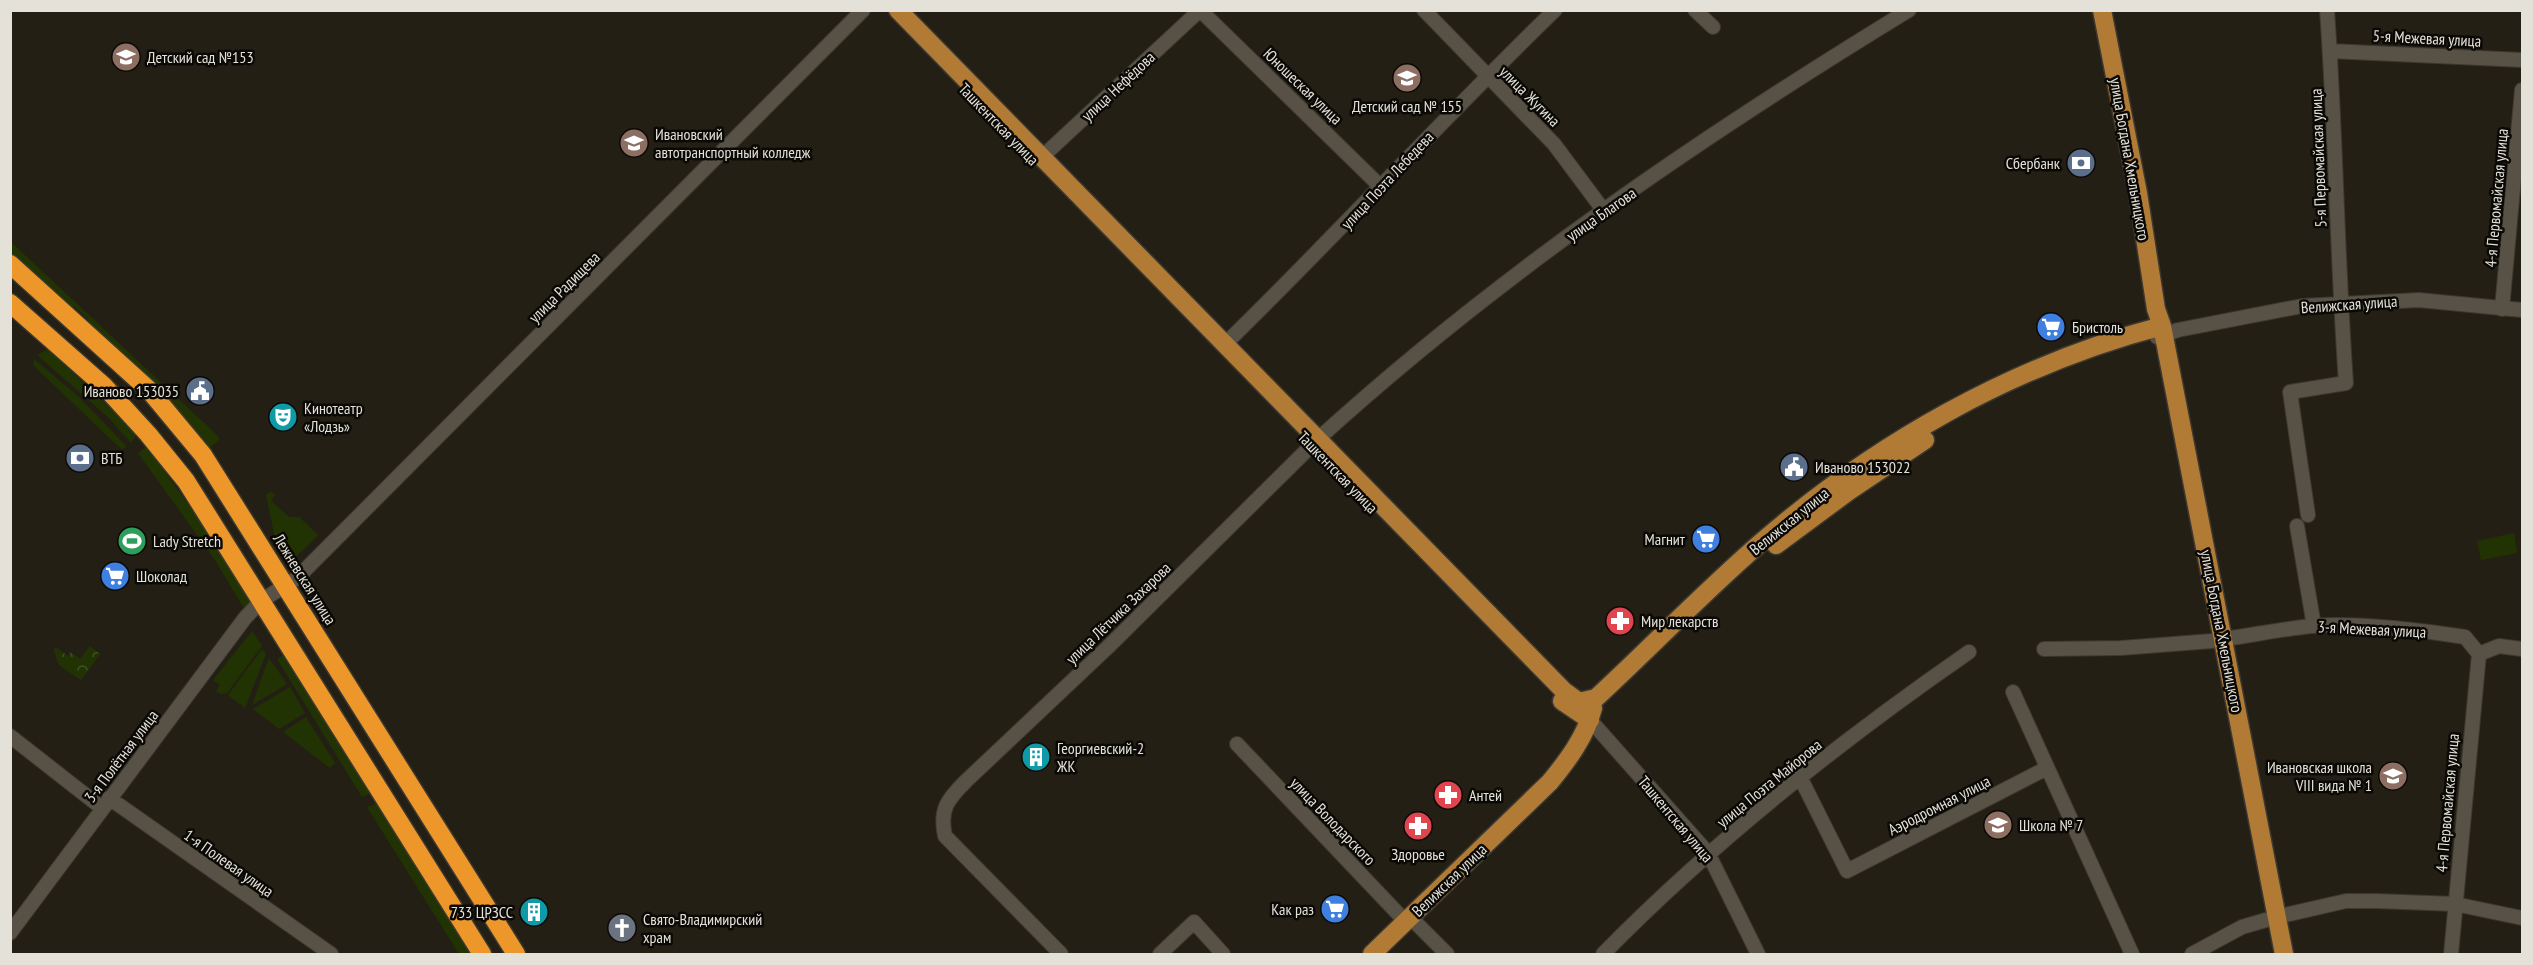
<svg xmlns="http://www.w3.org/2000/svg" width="2533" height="965" font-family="'PT Sans Narrow',sans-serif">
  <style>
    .grass { fill: #223303 }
    .park { fill: url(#park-crowns) }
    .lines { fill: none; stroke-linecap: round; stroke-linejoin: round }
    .minor-casing { stroke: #3c3931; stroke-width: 16 }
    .major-casing { stroke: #3c3931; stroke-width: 21 }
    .highway-casing { stroke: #3c3931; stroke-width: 21 }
    .minor { stroke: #585246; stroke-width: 14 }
    .major { stroke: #b17b35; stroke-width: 18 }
    .highway { stroke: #ed962a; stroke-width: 18 }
    .labels { text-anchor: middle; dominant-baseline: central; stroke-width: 5; stroke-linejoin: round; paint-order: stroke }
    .street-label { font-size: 16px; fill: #e4e1d9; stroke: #0b0905 }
    .poi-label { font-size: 16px; fill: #e4e1d9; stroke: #0b0905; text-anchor: start }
  </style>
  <defs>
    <pattern id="park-crowns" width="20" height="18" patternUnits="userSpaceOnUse" patternTransform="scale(1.5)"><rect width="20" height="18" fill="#223303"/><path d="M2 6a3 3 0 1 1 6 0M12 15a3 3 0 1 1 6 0" fill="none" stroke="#425027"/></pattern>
  </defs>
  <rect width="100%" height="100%" fill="#241f14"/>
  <path class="grass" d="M11,242l206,193 3,4 -13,11 -120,-125 1,-6 -14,-13 -4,4 -59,-53z
    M48,349l89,85 -6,9 -23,-26 -71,-62z
    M34,359l45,38 48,50 -6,2 -88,-84z
    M147,446l68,97 36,59 -6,8 -30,-50 -77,-107z
    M270,492l5,2 -4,7 18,16h10l19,18 -26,26 -16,-18 -10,-48z
    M2514,533l3,20 -36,7 -4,-19z
    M252,631l10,15 -35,47 -7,1 -4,-3 4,-6 -7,-5z
    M262,649l4,5 -21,54 -17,-13z
    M285,654l85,136 -1,4 -7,3 -85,-138z
    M269,658l18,26 -35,21z
    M290,687l15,26 -26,16 -26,-20z
    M306,717l29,46 -5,5 -47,-36z
    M375,804l4,2 91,148h-11l-92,-147z"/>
  <path class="park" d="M90,646l10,8 -19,26 -22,-15 -5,-15 2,-3 12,9 3,-4 9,7z"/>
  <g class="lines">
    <g class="minor-casing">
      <path id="minor" d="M1200,10l181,177
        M1424,10l130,134 50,67
        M1695,10l18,17
        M2330,51l192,9
        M1042,157l158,-147
        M2502,309l20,-219
        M2157,337l21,-7 124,-24 117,-6 103,10
        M1225,344c112,-109 217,-225 330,-334
        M1318,439c180,-164 383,-302 591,-429
        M2308,515l-18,-123 56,-9c-9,-124 -10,-248 -19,-373
        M2297,526l17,100
        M2224,639c29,-4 58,-10 88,-13 47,-4 107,4 153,11l14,17 20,-8 23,3
        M2044,649l77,-1 91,-7
        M2013,692l119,262
        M1590,720l118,133 50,101
        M10,736l92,72
        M1237,744l169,178
        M1801,779l46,92 200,-103
        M109,798l222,156
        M1410,917l37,37
        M2276,917l70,-16h30l79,3 67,14
        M10,933l235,-315 16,-17 36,-23 566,-568
        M1061,954l-116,-118c-6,-27 3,-37 21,-55l142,-134 204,-202
        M1160,954l34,-32 29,32
        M1603,954c111,-113 236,-212 366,-302
        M2192,954l50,-27 24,-7
        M2451,954l28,-300"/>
    </g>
    <g class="major-casing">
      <path id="major" d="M898,10l666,681 15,11 17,-4c55,-51 106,-104 162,-153 116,-101 255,-180 404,-219
        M2102,10l36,183 18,116 6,17 122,628
        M1776,545l73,-54 76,-51
        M1562,701l28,19
        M1372,954l178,-172c18,-22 36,-46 43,-74"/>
    </g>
    <g class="highway-casing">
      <path id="highway" d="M10,264l139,126 54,65 313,499
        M10,303l94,83 44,48 38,47 296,473"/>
    </g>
    <use href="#minor" class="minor"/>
    <use href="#major" class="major"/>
    <use href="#highway" class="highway"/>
  </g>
  <defs>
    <g id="school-disc" transform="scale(1.5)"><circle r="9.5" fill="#8d6e63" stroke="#0b0905"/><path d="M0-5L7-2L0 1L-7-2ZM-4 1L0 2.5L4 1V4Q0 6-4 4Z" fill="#fff"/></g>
    <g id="university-disc" transform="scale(1.5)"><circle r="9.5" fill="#8d6e63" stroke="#0b0905"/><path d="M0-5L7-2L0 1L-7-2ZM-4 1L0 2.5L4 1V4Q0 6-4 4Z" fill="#fff"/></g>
    <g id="bank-disc" transform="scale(1.5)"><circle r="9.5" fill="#5c6f8a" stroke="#0b0905"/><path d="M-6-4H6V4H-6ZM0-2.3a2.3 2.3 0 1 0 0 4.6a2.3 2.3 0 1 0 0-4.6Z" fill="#fff"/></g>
    <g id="supermarket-disc" transform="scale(1.5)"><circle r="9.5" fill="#3f7fe0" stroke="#0b0905"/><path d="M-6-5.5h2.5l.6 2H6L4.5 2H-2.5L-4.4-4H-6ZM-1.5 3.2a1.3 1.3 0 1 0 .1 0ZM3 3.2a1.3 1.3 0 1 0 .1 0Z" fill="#fff"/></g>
    <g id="civic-disc" transform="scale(1.5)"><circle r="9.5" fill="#5c6f8a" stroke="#0b0905"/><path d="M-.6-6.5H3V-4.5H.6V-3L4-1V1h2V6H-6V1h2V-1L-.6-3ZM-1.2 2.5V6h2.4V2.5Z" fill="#fff"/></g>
    <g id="theatre-disc" transform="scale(1.5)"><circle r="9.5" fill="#0f9aa8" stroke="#0b0905"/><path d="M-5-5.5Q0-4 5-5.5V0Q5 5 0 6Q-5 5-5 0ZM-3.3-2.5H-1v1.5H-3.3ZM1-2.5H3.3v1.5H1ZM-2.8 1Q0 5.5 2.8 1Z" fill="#fff"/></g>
    <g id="stadium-disc" transform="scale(1.5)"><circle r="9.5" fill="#2e9e5b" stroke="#0b0905"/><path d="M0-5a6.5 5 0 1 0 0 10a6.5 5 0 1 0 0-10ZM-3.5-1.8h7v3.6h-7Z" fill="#fff"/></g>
    <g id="pharmacy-disc" transform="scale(1.5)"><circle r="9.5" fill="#e0444e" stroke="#0b0905"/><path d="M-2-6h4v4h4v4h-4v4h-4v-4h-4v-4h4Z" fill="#fff"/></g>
    <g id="building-disc" transform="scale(1.5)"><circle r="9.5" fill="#0f9aa8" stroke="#0b0905"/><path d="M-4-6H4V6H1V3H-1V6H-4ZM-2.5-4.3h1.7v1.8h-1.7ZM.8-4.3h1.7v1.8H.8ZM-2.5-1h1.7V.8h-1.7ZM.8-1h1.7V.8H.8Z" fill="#fff"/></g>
    <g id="church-disc" transform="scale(1.5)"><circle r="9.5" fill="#6b7280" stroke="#0b0905"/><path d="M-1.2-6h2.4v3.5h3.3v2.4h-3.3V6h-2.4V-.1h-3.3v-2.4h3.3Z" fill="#fff"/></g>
  </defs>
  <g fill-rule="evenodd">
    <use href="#school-disc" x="126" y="57"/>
    <use href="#school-disc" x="1407" y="78"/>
    <use href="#university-disc" x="634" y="143"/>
    <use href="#bank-disc" x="2081" y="163"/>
    <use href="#supermarket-disc" x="2051" y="327"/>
    <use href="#civic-disc" x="200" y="391"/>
    <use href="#theatre-disc" x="283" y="417"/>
    <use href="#bank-disc" x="80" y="458"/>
    <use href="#civic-disc" x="1794" y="467"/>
    <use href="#supermarket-disc" x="1706" y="539"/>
    <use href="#stadium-disc" x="132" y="541"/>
    <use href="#supermarket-disc" x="115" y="576"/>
    <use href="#pharmacy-disc" x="1620" y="621"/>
    <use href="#building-disc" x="1036" y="757"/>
    <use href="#school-disc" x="2393" y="776"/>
    <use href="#pharmacy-disc" x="1448" y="795"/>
    <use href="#school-disc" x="1998" y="825"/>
    <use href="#pharmacy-disc" x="1418" y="826"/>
    <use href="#supermarket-disc" x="1335" y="909"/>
    <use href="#building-disc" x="534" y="912"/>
    <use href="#church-disc" x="622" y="928"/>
  </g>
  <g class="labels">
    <g class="street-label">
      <text transform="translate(2427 38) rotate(3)">5-я Межевая улица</text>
      <text transform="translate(1118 86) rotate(-43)">улица Нефёдова</text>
      <text transform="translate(1303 86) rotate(44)">Юношеская улица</text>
      <text transform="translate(1530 96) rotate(45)">улица Жугина</text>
      <text transform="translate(999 124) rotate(46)">Ташкентская улица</text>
      <text transform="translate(2318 158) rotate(-92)">5-я Первомайская улица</text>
      <text transform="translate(2130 159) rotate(80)">улица Богдана Хмельницкого</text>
      <text transform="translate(1387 180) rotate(-47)">улица Поэта Лебедева</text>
      <text transform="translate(2496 198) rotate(-85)">4-я Первомайская улица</text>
      <text transform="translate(1601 214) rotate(-35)">улица Благова</text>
      <text transform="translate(564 287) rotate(-45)">улица Радищева</text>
      <text transform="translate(2349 304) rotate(-4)">Велижская улица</text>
      <text transform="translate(1338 472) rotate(46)">Ташкентская улица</text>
      <text transform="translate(1789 521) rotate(-39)">Велижская улица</text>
      <text transform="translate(305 579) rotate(58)">Лежневская улица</text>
      <text transform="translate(1118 613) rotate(-44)">улица Лётчика Захарова</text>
      <text transform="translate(2372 629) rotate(3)">3-я Межевая улица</text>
      <text transform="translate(2222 631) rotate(79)">улица Богдана Хмельницкого</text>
      <text transform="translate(121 756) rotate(-53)">3-я Полётная улица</text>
      <text transform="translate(1769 783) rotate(-39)">улица Поэта Майорова</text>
      <text transform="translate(2447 803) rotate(-85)">4-я Первомайская улица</text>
      <text transform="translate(1939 805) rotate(-27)">Аэродромная улица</text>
      <text transform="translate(1676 819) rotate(50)">Ташкентская улица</text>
      <text transform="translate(1333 821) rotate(46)">улица Володарского</text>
      <text transform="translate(229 863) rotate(35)">1-я Полевая улица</text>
      <text transform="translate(1449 880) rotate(-44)">Велижская улица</text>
    </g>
    <g class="poi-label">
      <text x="147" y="57">Детский сад №153</text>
      <text x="1407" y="106" text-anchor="middle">Детский сад № 155</text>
      <text x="655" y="134">Ивановский<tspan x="655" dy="18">автотранспортный колледж</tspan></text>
      <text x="2060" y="163" text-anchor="end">Сбербанк</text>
      <text x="2072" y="327">Бристоль</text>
      <text x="179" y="391" text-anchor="end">Иваново 153035</text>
      <text x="304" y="408">Кинотеатр<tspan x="304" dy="18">«Лодзь»</tspan></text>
      <text x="101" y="458">ВТБ</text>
      <text x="1815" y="467">Иваново 153022</text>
      <text x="1685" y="539" text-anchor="end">Магнит</text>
      <text x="153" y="541">Lady Stretch</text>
      <text x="136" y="576">Шоколад</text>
      <text x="1641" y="621">Мир лекарств</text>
      <text x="1057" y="748">Георгиевский-2<tspan x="1057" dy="18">ЖК</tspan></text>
      <text x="2372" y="767" text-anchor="end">Ивановская школа<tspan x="2372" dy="18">VIII вида № 1</tspan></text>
      <text x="1469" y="795">Антей</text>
      <text x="2019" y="825">Школа № 7</text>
      <text x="1418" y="854" text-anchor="middle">Здоровье</text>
      <text x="1314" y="909" text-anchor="end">Как раз</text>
      <text x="513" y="912" text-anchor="end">733 ЦРЗСС</text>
      <text x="643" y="919">Свято-Владимирский<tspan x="643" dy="18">храм</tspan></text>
    </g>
  </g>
  <rect width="2533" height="965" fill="none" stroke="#e4e1d9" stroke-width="24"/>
</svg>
